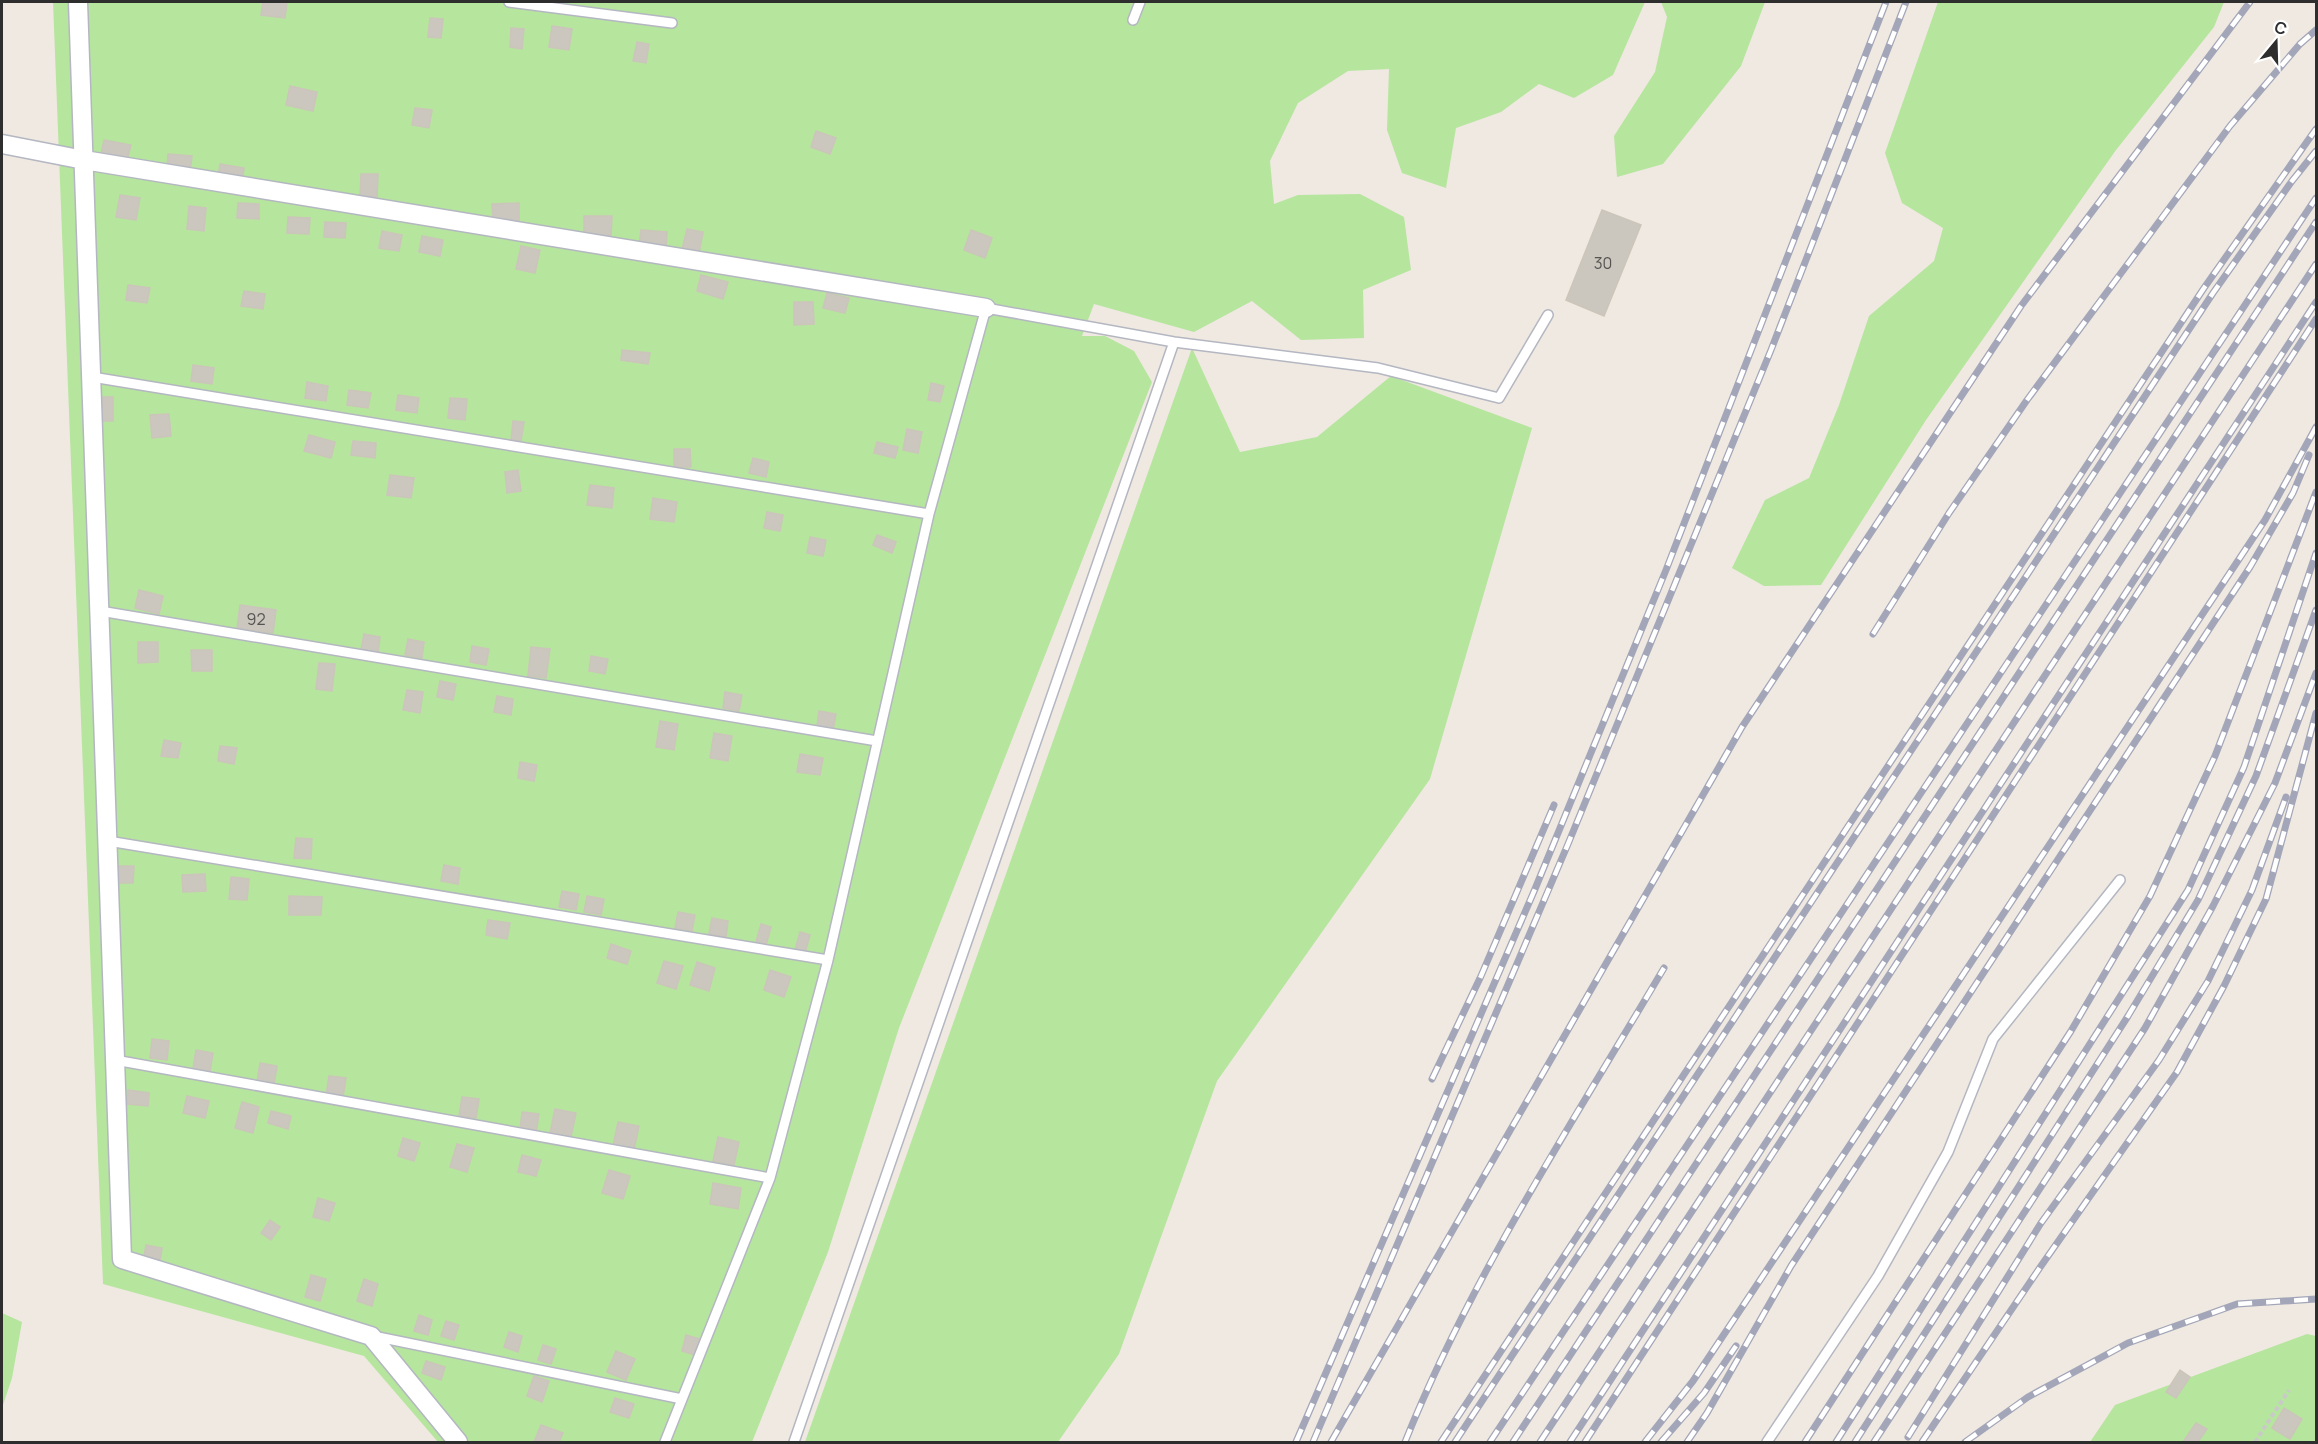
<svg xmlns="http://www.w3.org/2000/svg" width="2318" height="1444" font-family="Manrope,sans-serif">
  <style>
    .green { fill: #b6e59e }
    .building { fill: #cbc7bf; stroke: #cbc5ba; stroke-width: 1.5 }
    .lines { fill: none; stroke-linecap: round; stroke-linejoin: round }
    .lane-casing { stroke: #b4b7c1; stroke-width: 12 }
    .street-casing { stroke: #b4b7c1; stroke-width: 21 }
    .path { stroke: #c9c9c9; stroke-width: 4; stroke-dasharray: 4.5 3; stroke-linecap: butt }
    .lane { stroke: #fff; stroke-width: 9 }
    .street { stroke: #fff; stroke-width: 18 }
    .rail-casing { stroke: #a3a6b8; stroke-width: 7 }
    .rail { stroke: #fff; stroke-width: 4.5; stroke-dasharray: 14; stroke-linecap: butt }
    .labels { text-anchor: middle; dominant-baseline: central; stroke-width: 4.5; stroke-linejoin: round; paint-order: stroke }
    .number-label { font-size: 16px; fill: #555452 }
  </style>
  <rect width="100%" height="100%" fill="#efe9e1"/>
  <path class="green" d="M53,2h1592l-32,73 -39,23 -35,-14 -38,28 -45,16 -10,60 -44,-15 -15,-43 2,-61 -41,2 -50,32 -28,58 4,43 24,-9 62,-1 44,23 7,53 -48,20 1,48 -63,2 -49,-39 -58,31 -100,-28 -12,32h23l29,15 18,31 -253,646 -71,224 -76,190h-314l-74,-86 -261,-72z
    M1661,2h104l-24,64 -78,98 -46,13 -3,-41 41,-64 12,-55z
    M1938,2h286l-10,25 -98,123 -190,270 -105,165 -57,1 -32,-18 33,-68 44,-22 30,-73 30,-89 65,-55 9,-33 -41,-25 -17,-50z
    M1192,348l48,104 77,-15 74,-61 141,52 -102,351 -213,302 -98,273 -61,88h-253z
    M2,1313l20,9 -10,56 -10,30z
    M2307,1334l9,2v106h-226l25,-37z"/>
  <path class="building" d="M263,2h24l-2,16 -24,-3z
    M430,18l13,1 -2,19 -13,-1z
    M552,26l20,3 -3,21 -20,-3z
    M511,28l13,1 -2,20 -12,-2z
    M637,42l12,2 -3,19 -13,-2z
    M290,86l27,6 -4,19 -27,-6z
    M415,108l17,2 -3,18 -17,-3z
    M816,131l20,7 -6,16 -19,-7z
    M104,140l27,5 -4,15 -26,-6z
    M168,154l24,2 -2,16 -23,-2z
    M220,164l24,4 -2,13 -24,-4z
    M361,174h17l-1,23h-17z
    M120,195l20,3 -4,22 -20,-3z
    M238,203l21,1v15l-22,-1z
    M519,203v18h-26l-1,-17z
    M189,206l17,2 -2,23 -17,-2z
    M1602,210l39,15 -37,91 -38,-16z
    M584,216h28l-1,20 -27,-1z
    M288,217l22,1 -1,16 -22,-1z
    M325,222l21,1 -1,15 -21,-1z
    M687,229l16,3 -4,22 -17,-4z
    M641,230l26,2 -1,16 -27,-2z
    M971,230l21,8 -7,20 -21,-8z
    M382,231l20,4 -3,16 -20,-3z
    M422,236l21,4 -3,16 -21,-4z
    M521,246l19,4 -5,23 -19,-4z
    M701,275l27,7 -5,17 -26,-8z
    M128,285l22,3 -3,15 -21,-3z
    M244,291l21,3 -2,15 -22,-3z
    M827,293l22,5 -4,15 -22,-5z
    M794,302h19l1,22 -20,1z
    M622,350l28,3 -2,11 -27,-4z
    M193,365l21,3 -2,16 -21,-3z
    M307,382l21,4 -2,15 -21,-3z
    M931,383l13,3 -4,16 -12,-2z
    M349,390l22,3 -3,15 -21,-3z
    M398,395l21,3 -2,15 -21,-3z
    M96,397h17v24h-17z
    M450,398l17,1 -2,21 -17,-2z
    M169,414l2,22 -19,2 -2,-23z
    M513,421l11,1 -3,19 -10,-1z
    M907,429l15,3 -4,21 -15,-3z
    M309,435l26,7 -4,16 -27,-7z
    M353,441l23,2 -1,15 -24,-3z
    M877,442l21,5 -3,11 -21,-5z
    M674,449h16l1,18h-17z
    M753,458l16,4 -3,15 -17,-4z
    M518,470l3,21 -14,2 -2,-21z
    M390,475l24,3 -3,20 -24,-3z
    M590,485l24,3 -2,20 -25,-3z
    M653,498l24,4 -3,20 -24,-3z
    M767,512l16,3 -3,16 -16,-3z
    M877,535l19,7 -4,11 -19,-8z
    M810,537l16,3 -3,16 -16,-3z
    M139,590l24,6 -4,18 -24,-6z
    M240,605l36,5 -3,23 -36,-4z
    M364,634l16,3 -2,16 -17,-3z
    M408,639l16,3 -2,16 -17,-3z
    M138,642h20v20l-20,1z
    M472,646l17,3 -3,16 -16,-3z
    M531,647l19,2 -4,29 -18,-2z
    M191,650h21v21h-20z
    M591,656l17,3 -3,15 -16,-3z
    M319,663l16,1 -3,27 -16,-2z
    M440,681l16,3 -3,16 -16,-3z
    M407,690l16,2 -3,21 -17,-3z
    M725,692l17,3 -3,16 -16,-3z
    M497,696l16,3 -2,16 -17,-3z
    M819,711l17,3 -3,16 -16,-3z
    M660,721l18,3 -4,26 -18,-3z
    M714,733l18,3 -4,25 -18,-3z
    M164,740l17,3 -3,15 -17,-2z
    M220,746l17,2 -3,16 -16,-3z
    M800,754l23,4 -3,17 -23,-3z
    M520,762l17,3 -3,16 -16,-3z
    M296,838l16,1 -1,20 -17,-1z
    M444,865l16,3 -2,16 -17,-3z
    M112,866h22l-1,17h-22z
    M205,874l1,17 -23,1 -1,-17z
    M231,877l18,2 -2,21 -18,-1z
    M562,891l17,3 -3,16 -17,-3z
    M289,896l33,1 -1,18h-32z
    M587,896l17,3 -3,16 -17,-3z
    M678,912l17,3 -3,16 -17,-3z
    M712,918l16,3 -2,16 -17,-3z
    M488,920l22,3 -3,16 -21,-4z
    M761,924l10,3 -5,18 -10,-3z
    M800,932l10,3 -5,18 -10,-3z
    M611,944l20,7 -4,13 -20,-6z
    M664,961l19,5 -7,23 -19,-6z
    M697,962l18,6 -6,23 -19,-6z
    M770,970l21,7 -7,20 -20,-7z
    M152,1039l17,2 -2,19 -17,-2z
    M196,1050l17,3 -3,19 -17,-3z
    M260,1063l17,3 -3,18 -17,-2z
    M329,1076l17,2 -3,19 -17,-2z
    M128,1090l21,3 -1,13 -21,-2z
    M187,1096l22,5 -4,17 -22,-5z
    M462,1097l17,2 -3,19 -17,-2z
    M242,1102l17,5 -6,26 -18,-5z
    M555,1109l21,4 -5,24 -21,-4z
    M271,1111l20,5 -3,13 -20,-6z
    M522,1112l17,2 -3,19 -16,-3z
    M618,1122l21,4 -5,24 -21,-4z
    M718,1137l21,5 -5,23 -21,-4z
    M403,1138l17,5 -6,18 -16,-5z
    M457,1144l17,4 -7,24 -17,-5z
    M522,1155l19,5 -5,16 -18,-4z
    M609,1170l21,6 -7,23 -21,-6z
    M713,1183l28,5 -3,21 -28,-5z
    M318,1198l17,5 -6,18 -16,-4z
    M270,1220l10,7 -9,13 -10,-7z
    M146,1245l16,3 -2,12 -16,-3z
    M311,1275l15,4 -6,22 -15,-4z
    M364,1279l14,5 -6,22 -15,-5z
    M419,1315l13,5 -4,15 -14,-4z
    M446,1321l13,4 -5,15 -13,-4z
    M509,1332l13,4 -4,16 -14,-5z
    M686,1335l14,4 -5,16 -13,-4z
    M543,1345l13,4 -5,15 -13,-4z
    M616,1351l19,8 -9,21 -19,-8z
    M426,1361l19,6 -4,13 -19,-7z
    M2180,1370l10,7 -14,21 -10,-6z
    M534,1376l15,5 -7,21 -15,-6z
    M615,1398l19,6 -5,14 -19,-6z
    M2284,1408l18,11 -12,20 -18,-11z
    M2196,1423l11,6 -9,13h-15z
    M541,1425l22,8 -4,9h-25z"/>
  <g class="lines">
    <g class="lane-casing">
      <path id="lane" d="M509,2l163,21
        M1133,20l7,-18
        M92,377l837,137
        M100,611l777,130
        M108,841l720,119
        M115,1060l655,118
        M373,1336l309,63
        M665,1442l105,-264 58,-218 101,-446 57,-206 188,34 204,26 121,30 49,-83
        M794,1442l380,-1100
        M1767,1442l111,-166 70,-124 45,-113 127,-159"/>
    </g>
    <g class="street-casing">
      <path id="street" d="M78,2l44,1257 249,77 87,106
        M2,144l82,16 902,148"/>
    </g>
    <path class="path" d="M2255,1442l34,-52"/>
    <use href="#lane" class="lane"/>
    <use href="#street" class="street"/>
    <g class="rail-casing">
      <path id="rail" d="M1873,634l76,-121 78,-113 203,-274 70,-82 16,-14
        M1432,1079l49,-103 73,-171
        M1908,1437l133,-214 118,-163 49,-79 44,-91 34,-93
        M1296,1442l239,-553 131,-319 220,-568
        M1313,1442l255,-598 203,-494 135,-348
        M1331,1442l411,-715 279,-421 229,-304
        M1405,1442c67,-167 168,-320 259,-474
        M1441,1442l763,-1154 112,-159
        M1455,1442l758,-1149 79,-112 24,-30
        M1490,1442l826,-1244
        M1513,1442l803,-1220
        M1540,1442l776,-1178
        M1570,1442l746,-1140
        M1585,1442l731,-1123
        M1645,1442l48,-61 572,-861 51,-93
        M1661,1442l43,-49 32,-47
        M1687,1442l20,-29 84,-147 459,-699 43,-74 16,-38
        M1805,1442l266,-411 79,-135 65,-140 101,-264
        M1836,1442l352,-552 56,-123 72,-214
        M1855,1442l273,-426 70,-116 58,-124 60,-166
        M1874,1442l271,-414 68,-122 62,-123 41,-110
        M1922,1442l119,-176 136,-194 47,-86 42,-87 50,-186
        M1965,1442l63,-45 100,-54 109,-39 79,-5"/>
    </g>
    <use href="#rail" class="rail"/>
  </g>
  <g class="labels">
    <g class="number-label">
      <text x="1603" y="263">30</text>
      <text x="256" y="619">92</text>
    </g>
  </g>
  <rect width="2318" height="1444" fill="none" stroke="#2e2e2e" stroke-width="6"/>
  <g transform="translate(2276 42) rotate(19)" stroke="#ffffff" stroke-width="4.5" paint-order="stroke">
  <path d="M0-4.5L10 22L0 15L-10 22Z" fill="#2e2e2e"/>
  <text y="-9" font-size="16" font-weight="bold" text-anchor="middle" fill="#2e2e2e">С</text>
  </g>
</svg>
